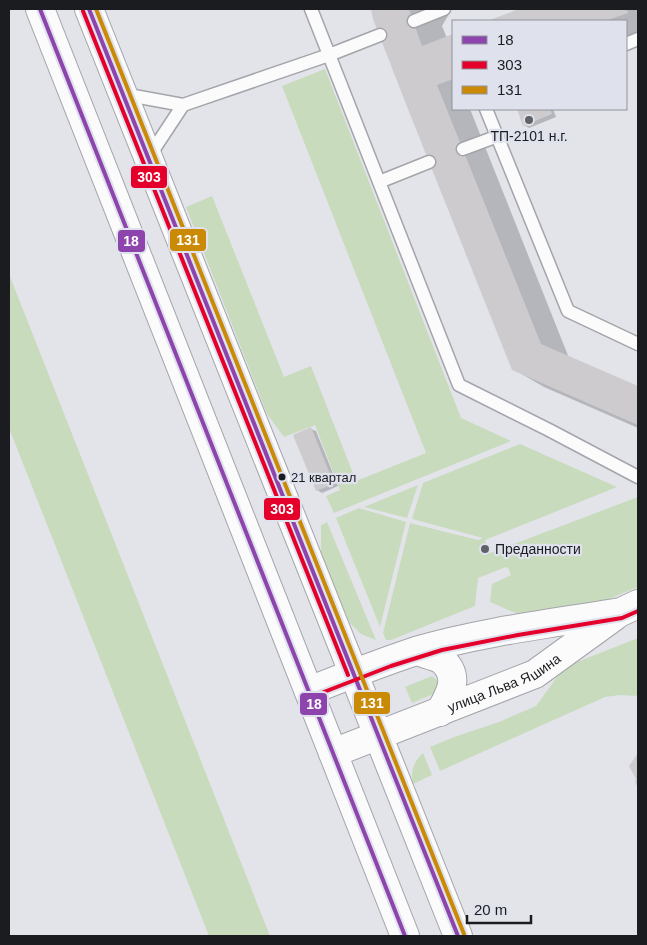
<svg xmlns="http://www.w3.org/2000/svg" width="647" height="945" font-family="Arial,sans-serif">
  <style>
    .green { fill: #c9dbbd }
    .shadow { fill: #0003 }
    .building { fill: #cdcbcd }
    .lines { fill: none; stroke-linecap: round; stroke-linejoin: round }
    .service-casing { stroke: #a4a5aa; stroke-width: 15 }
    .secondary-casing { stroke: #a4a5aa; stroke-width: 30 }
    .primary-casing { stroke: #a4a5aa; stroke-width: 30 }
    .service { stroke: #fbfbfc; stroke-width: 12 }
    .secondary { stroke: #fbfbfc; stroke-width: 28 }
    .primary { stroke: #fbfbfc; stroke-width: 28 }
    .bus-1-casing { stroke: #dfe2ed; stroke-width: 8 }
    .bus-2-casing { stroke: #dfe2ed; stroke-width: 8 }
    .bus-3-casing { stroke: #dfe2ed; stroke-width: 8 }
    .bus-1 { stroke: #8e44ad; stroke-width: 4 }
    .bus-2 { stroke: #e4002b; stroke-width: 4 }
    .bus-3 { stroke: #cb8a06; stroke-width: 4 }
    .poi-dot { fill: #616267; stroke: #dfe2ed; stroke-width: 2 }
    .bus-dot { fill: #1b1c20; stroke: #dfe2ed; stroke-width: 2 }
    .labels { text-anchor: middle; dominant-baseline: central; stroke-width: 4.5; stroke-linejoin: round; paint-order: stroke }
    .bus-label { font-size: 13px; fill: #1b1c20; stroke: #dfe2ed; text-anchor: start }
    .poi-label { font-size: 14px; fill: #1b1c20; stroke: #dfe2ed }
    .street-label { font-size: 14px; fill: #1b1c20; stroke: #dfe2ed }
    .line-badge { stroke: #dfe2ed; stroke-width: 2 }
    .badge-label { font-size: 14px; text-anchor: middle; font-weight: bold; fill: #fff }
  </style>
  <rect width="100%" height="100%" fill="#e2e4ea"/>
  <path class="green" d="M325,69l136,349 50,23 -177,72 -8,-17 14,-6 -25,-65 -31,12 -17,-23 -81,-207 26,-11 72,181 27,-11 45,115 70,-28 -144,-367z
    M9,274l261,662h-61l-200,-508z
    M520,444l97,43 -132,53 5,13 148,-56v90l-83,34 -14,3 -51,-22 2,-18 19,-9 -3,-7 -2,-1 -28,11 -3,28 -84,34h-5l-3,-7 27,-110 68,17 5,-2 -71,-19 11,-36z
    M418,485l-11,33 -43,-11z
    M359,508l47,14 -26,105 -44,-109z
    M327,522l49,118 -15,-6 -11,-11 -29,-67v-31z
    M638,638v58l-18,-1 -15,2 -165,74 -10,-24 27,-11 42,-14 37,-16 21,-29 15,-13z
    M432,676l5,4 3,7 -2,5 -26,11 -7,-16z
    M423,753l9,22 -19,9c-3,-13 1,-23 10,-31z"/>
  <path class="shadow" d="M373,9h79l-10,17 5,12 6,-3v74h17l99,249 69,29v41l-94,-41 -31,-18 -138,-350z
    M523,9h115v28l-12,5v-21h-136z
    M518,109h35l3,8 -27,11 -5,-3z
    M311,429l5,2 22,55 -16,7 -5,-3z"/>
  <path class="building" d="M371,9h38l13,37 31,-12v45l-16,6 104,259 97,42v39l-126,-55 -108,-271 -31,-80z
    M519,9h107l2,4 -23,8h-118z
    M517,109h33l2,5 -29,12z
    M311,427l23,57 -18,7 -23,-56z
    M638,753v35l-3,-6 1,-3 -7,-13z"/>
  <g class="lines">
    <g class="service-casing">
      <path id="service" d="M311,9l148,376 90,45 89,47
        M414,21l30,-12
        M626,44l12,-5
        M123,94l60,11 146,-50 51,-20
        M486,109l82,202 70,33
        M463,149l35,-13
        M148,158l35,-53
        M379,182l50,-20"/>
    </g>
    <g class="secondary-casing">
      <g id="secondary">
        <path d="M417,651c7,3 20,5 26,10 18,17 6,34 -3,51"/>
        <path d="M309,691c35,-14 71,-28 107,-40 64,-19 138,-28 205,-39l17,-8"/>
        <path id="s1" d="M333,753l202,-79 80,-58"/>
      </g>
    </g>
    <g class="primary-casing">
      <path id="primary" d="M40,9l365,927
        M89,9l369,927"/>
    </g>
    <use href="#service" class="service"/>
    <use href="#secondary" class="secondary"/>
    <use href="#primary" class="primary"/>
    <g class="bus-1-casing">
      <path id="bus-1" d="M40,9l365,927
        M89,9l369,927"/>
    </g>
    <g class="bus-2-casing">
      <path id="bus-2" d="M83,11l265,664
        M311,697l80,-31 51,-16 76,-15 104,-17 16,-7"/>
    </g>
    <g class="bus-3-casing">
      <path id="bus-3" d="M96,9l368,925"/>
    </g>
    <use href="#bus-1" class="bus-1"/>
    <use href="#bus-2" class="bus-2"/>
    <use href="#bus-3" class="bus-3"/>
  </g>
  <g class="poi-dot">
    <circle cx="529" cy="120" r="5"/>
    <circle cx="485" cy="549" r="5"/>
  </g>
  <circle class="bus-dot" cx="282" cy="477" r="4.5"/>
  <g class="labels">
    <g class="bus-label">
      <text x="291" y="477">21 квартал</text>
    </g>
    <g class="poi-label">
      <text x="529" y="136">ТП-2101 н.г.</text>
      <text x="495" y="549" text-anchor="start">Преданности</text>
    </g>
    <g class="street-label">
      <text stroke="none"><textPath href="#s1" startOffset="185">улица Льва Яшина</textPath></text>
    </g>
  </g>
  <g class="line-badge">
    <rect x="130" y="165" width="38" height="24" rx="5" fill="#e4002b"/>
    <rect x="169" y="228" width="38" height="24" rx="5" fill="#cb8a06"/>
    <rect x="117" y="229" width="29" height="24" rx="5" fill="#8e44ad"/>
    <rect x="263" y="497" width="38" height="24" rx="5" fill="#e4002b"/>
    <rect x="353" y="691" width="38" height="24" rx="5" fill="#cb8a06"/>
    <rect x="299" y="692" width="29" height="24" rx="5" fill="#8e44ad"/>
  </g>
  <g class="badge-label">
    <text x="149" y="182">303</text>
    <text x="188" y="245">131</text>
    <text x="131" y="246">18</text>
    <text x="282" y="514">303</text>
    <text x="372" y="708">131</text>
    <text x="314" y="709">18</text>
  </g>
  <rect width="647" height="945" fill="none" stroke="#1b1c20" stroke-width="20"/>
  <rect x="452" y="20" width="175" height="90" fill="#dfe2ed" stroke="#91939b"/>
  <rect x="462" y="36" width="25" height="8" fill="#8e44ad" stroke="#91939b"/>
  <text x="497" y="45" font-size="15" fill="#1b1c20">18</text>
  <rect x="462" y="61" width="25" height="8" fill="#e4002b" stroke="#91939b"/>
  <text x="497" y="70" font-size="15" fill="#1b1c20">303</text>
  <rect x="462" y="86" width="25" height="8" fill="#cb8a06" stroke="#91939b"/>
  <text x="497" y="95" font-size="15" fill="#1b1c20">131</text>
  <path d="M467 915v8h64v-8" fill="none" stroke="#1b1c20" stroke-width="2.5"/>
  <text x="474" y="915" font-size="15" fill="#1b1c20" stroke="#dfe2ed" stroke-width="4" paint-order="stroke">20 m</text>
</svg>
